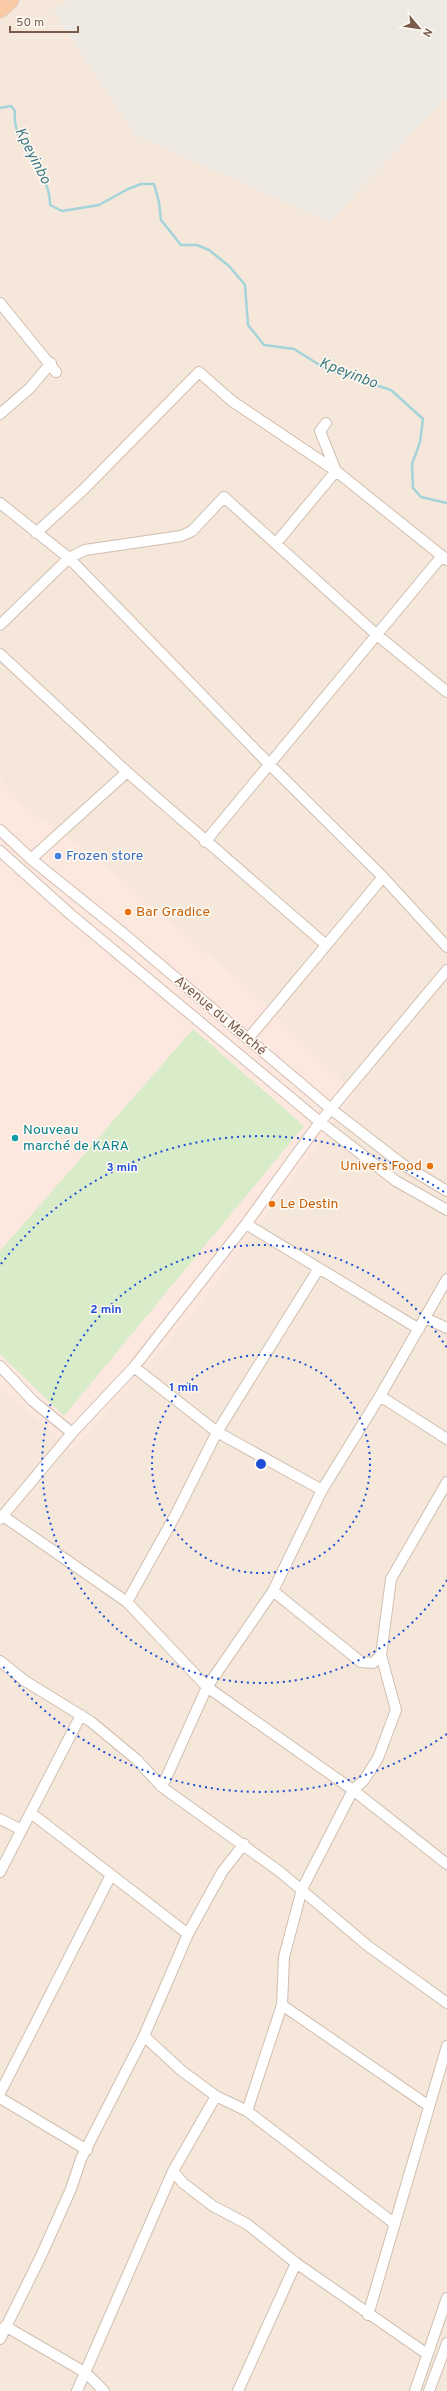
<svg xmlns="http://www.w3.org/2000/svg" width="447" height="2391" font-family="Overpass,sans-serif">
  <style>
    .residential { fill: #f5e8da }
    .commercial { fill: #fde8e0 }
    .industrial { fill: #efe9e4 }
    .green { fill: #d8ecc9 }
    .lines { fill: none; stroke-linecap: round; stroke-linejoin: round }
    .stream { stroke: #a5d3da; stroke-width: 2.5 }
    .minor-casing { stroke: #d1beb0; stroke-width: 12 }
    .trunk-casing { stroke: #dad1cd; stroke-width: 19 }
    .minor { stroke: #fff; stroke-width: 10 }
    .trunk { stroke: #f9c8a4; stroke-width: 17 }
    .ring { fill: none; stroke: #1d4ed8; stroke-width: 2; stroke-dasharray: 2 4 }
    .shop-dot { fill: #3f7fe0; stroke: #fffaf3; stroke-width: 1.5 }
    .food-dot { fill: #e8710a; stroke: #fffaf3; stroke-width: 1.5 }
    .culture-dot { fill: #0f9aa8; stroke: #fffaf3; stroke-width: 1.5 }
    .labels { text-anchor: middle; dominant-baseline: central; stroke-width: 3; stroke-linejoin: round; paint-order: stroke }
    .shop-label { font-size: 14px; fill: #366cbe; stroke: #fffaf3; text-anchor: start }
    .food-label { font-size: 14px; fill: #c56008; stroke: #fffaf3; text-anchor: start }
    .street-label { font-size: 14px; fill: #7a5c4d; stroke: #fffaf3 }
    .culture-label { font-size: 14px; fill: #0d838f; stroke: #fffaf3; text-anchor: start }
    .water-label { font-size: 15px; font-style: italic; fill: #437c86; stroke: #fffaf3 }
    .centre { fill: #1d4ed8; stroke: #fffaf3; stroke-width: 2 }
    .ring-label { font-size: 12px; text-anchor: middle; font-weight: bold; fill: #1d4ed8; stroke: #fffaf3; stroke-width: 3; stroke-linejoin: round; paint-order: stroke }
  </style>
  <rect width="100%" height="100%" fill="#fdf6ec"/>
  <path class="residential" d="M0,0h447v2391h-447z"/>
  <path class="commercial" d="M0,778l22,27 72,51 148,127 113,110 -162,221 -120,135 -73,-61z"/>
  <path class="industrial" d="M68,0h379v97l-118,125 -194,-87 -82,-123z"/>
  <path class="green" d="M193,1029l111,97 -240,290 -64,-62v-103z"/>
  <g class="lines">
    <path class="stream" d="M0,108l11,-2 4,5c-4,36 36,59 35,94l12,6 37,-6 29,-16 13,-5h13l5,18 2,18 20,25h16l12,5 20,16 16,19 3,40 16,20 30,4 32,20 65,21 32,29 -3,23 -8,22 1,24 8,9 26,6"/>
    <g class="minor-casing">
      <path id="minor" d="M0,303l56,69
        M0,414l30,-26 21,-25
        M0,503l69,55 200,206 114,113 64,70
        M36,533l48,-44 115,-117 33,29 104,70 111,89
        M277,542l59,-71 -16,-40 6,-8
        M0,625l69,-67 16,-8 96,-14 11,-5 32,-34 153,138 70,57
        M0,654l127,118 198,172
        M0,830l31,29 93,75 207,175 71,55 45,27
        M205,842l237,-286
        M0,851l69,62 251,209 76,59 51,29
        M31,859l96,-87
        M248,1039l135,-162
        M246,1224l173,105
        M447,1279l-67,117 -58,94 -49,101 -66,96 146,103 94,74
        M425,1318l22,10
        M0,1366l33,35 39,32
        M134,1367l83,65 105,58
        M380,1396l67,43
        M3,1516l124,86 80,85 -45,100
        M0,1519l72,-86 62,-66 112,-143 74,-102 127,-152
        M273,1591l88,71 12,1 8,-8 10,-76 56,-97
        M127,1602l49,-88 41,-82 102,-164
        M0,1661l25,20 65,40 46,38 26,28 117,84 89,75 79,57
        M31,1813l157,121 34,-62 22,-28
        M0,1819l22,11
        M0,1872l81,-157
        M282,2005l147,101
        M144,2036l38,35 34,25 31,15 148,113
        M0,2093l111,-218
        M0,2098l87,52
        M247,2111l35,-106 2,-48 18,-68 51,-99 11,-10 14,-22 18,-48 -15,-55
        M173,2171l10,12 30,23 34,18 49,39 131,91
        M368,2315l79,-269
        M5,2326l81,47 18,18
        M0,2339l41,-83 30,-67 10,-30 63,-123 44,-102
        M77,2391l96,-220 43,-75
        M238,2391l58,-128
        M415,2391l32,-93
        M429,2391l18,-48"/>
    </g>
    <g class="trunk-casing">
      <path id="trunk" d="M0,9l10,-9"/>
    </g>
    <use href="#minor" class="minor"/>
    <use href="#trunk" class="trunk"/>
  </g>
  <g class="ring">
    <circle cx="261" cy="1464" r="109"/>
    <path d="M447 1580A219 219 0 1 1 447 1348"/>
    <path d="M447 1734A328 328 0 0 1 1 1664M1 1264A328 328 0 0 1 447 1194"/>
  </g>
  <circle class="shop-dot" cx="58" cy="856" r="4"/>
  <g class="food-dot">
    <circle cx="128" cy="912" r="4"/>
    <circle cx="430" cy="1166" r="4"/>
    <circle cx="272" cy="1204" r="4"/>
  </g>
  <circle class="culture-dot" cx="15" cy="1138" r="4"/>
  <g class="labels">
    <g class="shop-label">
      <text x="66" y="856">Frozen store</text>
    </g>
    <g class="food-label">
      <text x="136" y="912">Bar Gradice</text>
      <text x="422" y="1166" text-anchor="end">Univers Food</text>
      <text x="280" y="1204">Le Destin</text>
    </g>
    <g class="street-label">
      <text transform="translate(220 1016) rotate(40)">Avenue du Marché</text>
    </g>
    <g class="culture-label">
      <text x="23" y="1130">Nouveau<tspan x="23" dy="16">marché de KARA</tspan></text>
    </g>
    <g class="water-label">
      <text transform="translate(32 156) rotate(63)">Kpeyinbo</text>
      <text transform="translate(348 374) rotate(21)">Kpeyinbo</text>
    </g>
  </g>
  <circle cx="261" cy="1464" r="6" class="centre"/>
  <g class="ring-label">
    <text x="122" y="1171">3 min</text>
    <text x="106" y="1313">2 min</text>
    <text x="184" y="1391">1 min</text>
  </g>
  <g transform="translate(419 28) rotate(119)" stroke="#fffaf3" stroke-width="3" paint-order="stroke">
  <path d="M0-3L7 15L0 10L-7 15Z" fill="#7a5c4d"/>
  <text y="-6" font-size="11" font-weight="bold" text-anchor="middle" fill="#7a5c4d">N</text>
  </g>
  <path d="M10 26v6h68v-6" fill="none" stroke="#7a5c4d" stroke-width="2"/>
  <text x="16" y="26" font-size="12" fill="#7a5c4d" stroke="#fffaf3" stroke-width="3" paint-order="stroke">50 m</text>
</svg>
